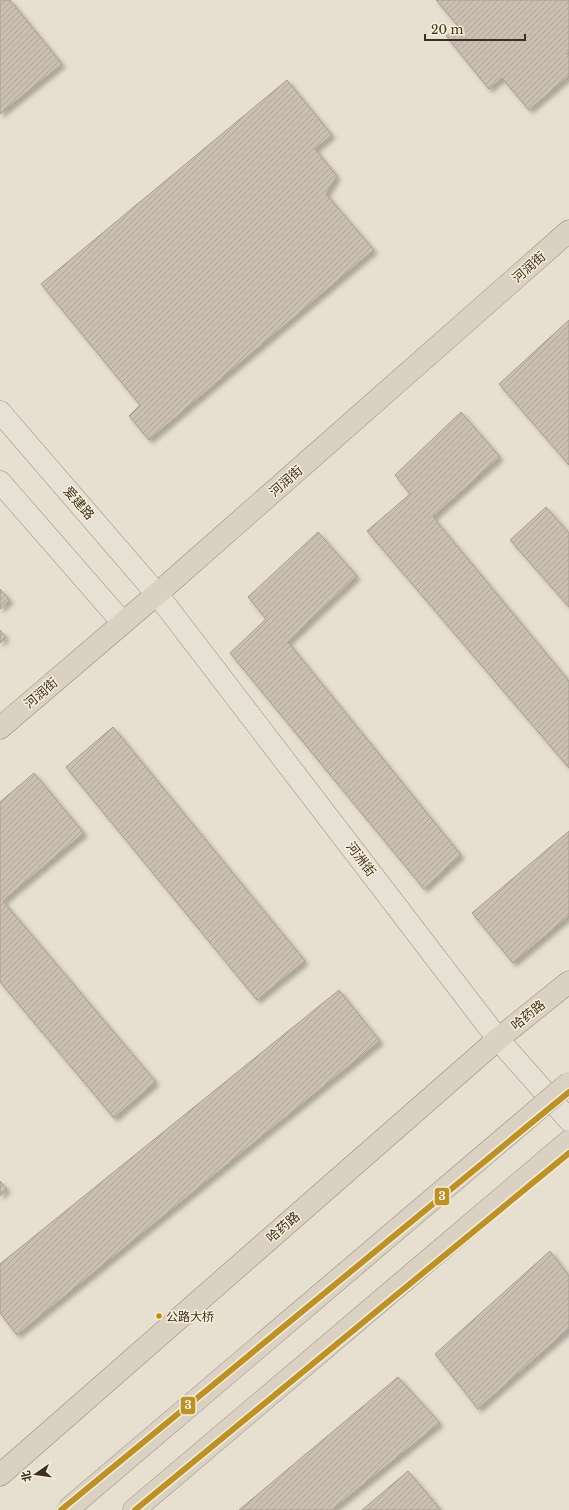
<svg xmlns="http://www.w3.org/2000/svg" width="569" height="1510" font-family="'Libre Baskerville','Noto Sans SC',serif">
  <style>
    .building { fill: url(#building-hatch); stroke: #a89c90; filter: url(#shadow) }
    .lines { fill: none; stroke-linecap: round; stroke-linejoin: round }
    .major-casing { stroke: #928b80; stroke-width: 23 }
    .highway-casing { stroke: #928b80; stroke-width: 23 }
    .major { stroke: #e6e1d4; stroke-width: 22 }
    .highway { stroke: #dad1c2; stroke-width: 22 }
    .highway-bridge-casing { stroke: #928b80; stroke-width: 23; stroke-linecap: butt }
    .highway-bridge { stroke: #dad1c2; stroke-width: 22 }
    .metro-1-casing { stroke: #f7eed8; stroke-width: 9 }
    .metro-1 { stroke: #bb9128; stroke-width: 6 }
    .bus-dot { fill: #c88808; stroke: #f7eed8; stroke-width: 1.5 }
    .labels { text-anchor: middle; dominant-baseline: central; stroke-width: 3; stroke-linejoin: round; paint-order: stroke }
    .bus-label { font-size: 12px; fill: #3d2e20; stroke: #f7eed8; text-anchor: start }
    .street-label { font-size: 13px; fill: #3d2e20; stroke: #f7eed8 }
    .line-badge { stroke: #f7eed8; stroke-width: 1.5 }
    .badge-label { font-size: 11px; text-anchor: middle; font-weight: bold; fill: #fff }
  </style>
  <defs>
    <pattern id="building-hatch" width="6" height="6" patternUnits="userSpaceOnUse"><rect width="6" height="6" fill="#cbbfb2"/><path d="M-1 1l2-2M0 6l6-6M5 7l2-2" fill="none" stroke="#afa499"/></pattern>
    <filter id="shadow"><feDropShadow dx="3.5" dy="3.5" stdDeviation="2" flood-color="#0004"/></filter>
  </defs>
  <rect width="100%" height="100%" fill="#e7e0d1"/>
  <path class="building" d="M0,0h10l52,64 -62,50z
    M436,0h133v52l-2,2 2,1v21l-40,34 -27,-32 -13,11 -43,-53 12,-10z
    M287,80l45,55 -17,14 22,27 -11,18 48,56 -225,190 -20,-24 11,-11 -99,-121z
    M569,320v145l-70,-81z
    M461,412l39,45 -67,60 136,164v87l-202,-237 43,-37 -15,-19z
    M546,507l23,26v74l-59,-67z
    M318,532l39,44 -69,66 173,213 -37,34 -194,-236 36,-34 -18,-22z
    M0,589l10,11 -10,9z
    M0,630l6,7 -6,6z
    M113,727l192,234 -48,39 -191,-233z
    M34,773l50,60 -81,68 153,181 -42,36 -114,-136v-180z
    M569,831v85l-56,47 -41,-50z
    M339,990l41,51 -363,294 -17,-22v-49z
    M0,1181l7,8 -7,7z
    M550,1251l19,25v53l-91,80 -43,-55z
    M398,1377l42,46 -108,87h-93z
    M408,1471l33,39h-79z"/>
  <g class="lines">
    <g class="major-casing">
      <path id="major" d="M0,412l157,182 341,445 71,81
        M0,482l123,141"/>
    </g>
    <g class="highway-casing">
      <path id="highway" d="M0,728l157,-134 412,-363
        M0,1475l498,-436 71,-57
        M134,1510l435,-369"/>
    </g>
    <use href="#major" class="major"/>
    <use href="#highway" class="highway"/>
    <g class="highway-bridge-casing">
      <path id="highway-bridge" d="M67,1510l502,-427"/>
    </g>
    <use href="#highway-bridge" class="highway-bridge"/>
    <g class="metro-1-casing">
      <path id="metro-1" d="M61,1510l508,-418
        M135,1510l434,-357"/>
    </g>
    <use href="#metro-1" class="metro-1"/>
  </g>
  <circle class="bus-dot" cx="159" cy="1316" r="3.5"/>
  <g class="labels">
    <g class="bus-label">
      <text x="166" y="1316">公路大桥</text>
    </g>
    <g class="street-label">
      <text transform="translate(529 267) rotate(-41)">河润街</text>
      <text transform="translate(286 481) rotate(-41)">河润街</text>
      <text transform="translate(79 503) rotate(49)">爱建路</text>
      <text transform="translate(41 693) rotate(-40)">河润街</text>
      <text transform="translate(361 859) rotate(53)">河洲街</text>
      <text transform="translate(528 1015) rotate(-39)">哈药路</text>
      <text transform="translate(283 1227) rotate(-41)">哈药路</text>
    </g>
  </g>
  <g class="line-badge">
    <rect x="434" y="1187" width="16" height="19" rx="4" fill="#bb9128"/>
    <rect x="180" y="1396" width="16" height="19" rx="4" fill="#bb9128"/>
  </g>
  <g class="badge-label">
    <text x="442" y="1200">3</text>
    <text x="188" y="1409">3</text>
  </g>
  <g transform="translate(36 1474) rotate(257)" stroke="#f7eed8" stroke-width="3" paint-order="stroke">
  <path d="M0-3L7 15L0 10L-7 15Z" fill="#3d2e20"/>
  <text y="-6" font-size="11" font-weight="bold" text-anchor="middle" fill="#3d2e20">北</text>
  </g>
  <path d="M425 34v6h100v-6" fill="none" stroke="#3d2e20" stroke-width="2"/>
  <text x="431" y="34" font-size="12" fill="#3d2e20" stroke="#f7eed8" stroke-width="3" paint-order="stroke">20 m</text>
</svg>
